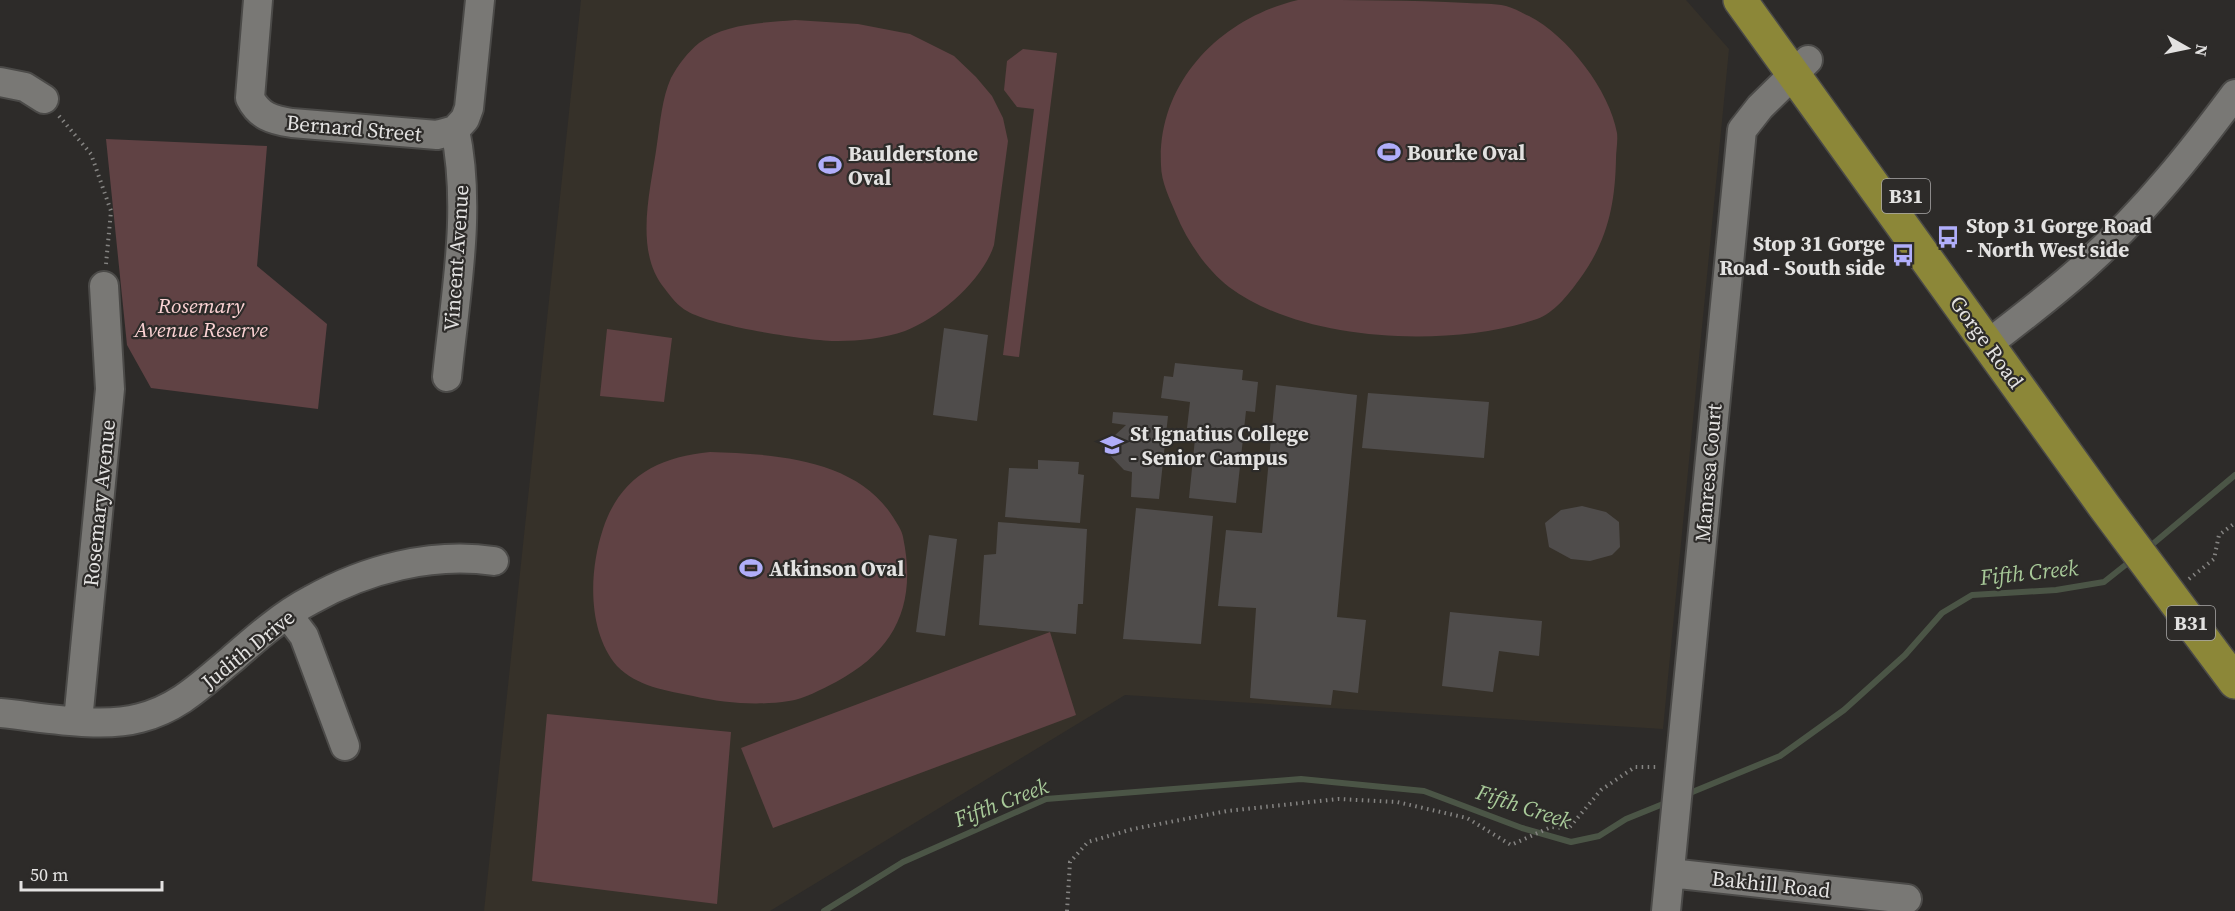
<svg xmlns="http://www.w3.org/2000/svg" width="2235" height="911" font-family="'Source Serif 4',serif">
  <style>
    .built { fill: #363129 }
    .green { fill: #604244 }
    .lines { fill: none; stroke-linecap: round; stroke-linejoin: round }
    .stream { stroke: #4b5546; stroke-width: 6 }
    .building { fill: #4f4c4b }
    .minor-casing { stroke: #4b4a48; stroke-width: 32 }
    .major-casing { stroke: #4b4a48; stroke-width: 36 }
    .path { stroke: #858482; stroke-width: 4; stroke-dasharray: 1.5 4.5; stroke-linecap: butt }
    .minor { stroke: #797875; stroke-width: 28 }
    .major { stroke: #8c8738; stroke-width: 33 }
    .labels { text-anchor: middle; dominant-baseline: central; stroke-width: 4.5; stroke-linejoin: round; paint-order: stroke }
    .shield { fill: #2d2b29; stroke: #acabaa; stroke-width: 1.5 }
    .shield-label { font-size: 20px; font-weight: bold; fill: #e3e2e1 }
    .street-label { font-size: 21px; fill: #e3e2e1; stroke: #2d2b29 }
    .poi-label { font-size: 21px; font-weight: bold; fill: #e3e2e1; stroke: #2d2b29; text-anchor: start }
    .park-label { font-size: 21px; font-style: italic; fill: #fcd3d4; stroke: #2d2b29 }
    .water-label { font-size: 22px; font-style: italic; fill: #a8ca99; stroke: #2d2b29 }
  </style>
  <rect width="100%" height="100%" fill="#2d2b29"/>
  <path class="built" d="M581,0h1105l43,49 -66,680 -538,-34 -355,216h-286z"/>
  <path class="green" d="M1298,0c56,0 113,0 169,3 12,1 27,0 39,3 8,2 16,7 23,10 38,19 81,75 88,117 1,8 -1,18 -1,26 -1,47 -9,83 -37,121 -11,15 -25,33 -42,39 -86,29 -233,24 -308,-32 -23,-18 -42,-46 -53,-73 -6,-15 -15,-32 -15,-49 -4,-83 60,-147 137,-165z
    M795,20l63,4 52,10 44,22 22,21 16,19 11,22 5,23 -14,104c-11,35 -55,73 -89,86 -20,7 -46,10 -67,10 -30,0 -127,-15 -151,-30 -8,-4 -17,-15 -22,-22 -32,-38 -14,-100 -8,-145 3,-21 5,-46 14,-66 7,-13 17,-26 28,-35 26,-20 65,-20 96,-23z
    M1023,49l34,4 -38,304 -16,-2 31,-246 -17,-2 -13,-17 3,-29z
    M106,139l161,7 -10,120 70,58 -9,85 -167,-21 -24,-43z
    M607,329l65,9 -8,64 -64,-6z
    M710,452c63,2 146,6 183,65 4,7 9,13 10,20 14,67 -7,113 -67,145 -14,7 -32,17 -47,19 -32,5 -65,2 -96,-5 -26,-5 -57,-10 -76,-30 -30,-35 -28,-95 -14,-137 17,-52 55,-72 107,-77z
    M1050,632l26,83 -303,113 -32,-80z
    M547,714l184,18 -14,172 -185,-23z"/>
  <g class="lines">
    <path class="stream" d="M2148,548l87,-73
      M1685,795l95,-39 64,-46 61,-55 37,-42 30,-18 84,-5 48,-8 29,-23
      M824,911l79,-49 143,-63 255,-20 123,12 98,37 49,14 28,-6 27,-17 42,-17"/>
  </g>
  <path class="building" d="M944,328l44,7 -11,86 -44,-6z
    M1175,363l68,7 -1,10 16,2 -3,30 -9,-1 -10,92 -47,-5 7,-69 -9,-1 3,-26 -29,-4 3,-22 9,1z
    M1276,385l81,10 -20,222 29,3 -8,73 -25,-3 -2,15 -81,-7 6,-90 -38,-2 8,-76 36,3z
    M1368,393l121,9 -5,56 -122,-10z
    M1113,412l55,4 -9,83 -28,-2 1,-25 -8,-2 -22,-23 24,-22 -14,-2z
    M1038,460l41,2 -1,12 6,1 -4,48 -75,-6 4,-49 29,1z
    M1582,506l24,6 13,10 1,25 -8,8 -22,6 -19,-2 -22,-12 -4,-24 16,-13z
    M1136,508l77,8 -12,128 -78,-5z
    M998,522l89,7 -4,75h-5l-2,30 -97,-9 5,-70 12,-1z
    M929,535l28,4 -12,97 -29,-4z
    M1450,612l92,9 -3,35 -40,-5 -6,41 -51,-6z"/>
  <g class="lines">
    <g class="minor-casing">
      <path id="minor" d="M258,0l-8,98c9,18 22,22 42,25l145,12 18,-5
        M0,82l25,5 19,12
        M1988,344c35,-27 71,-54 103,-84 54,-49 101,-108 144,-166
        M447,377c8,-81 25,-167 8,-247l10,-11 4,-11 11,-108
        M288,615l16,21 41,110
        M0,713c42,4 100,16 140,5 39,-10 62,-34 91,-58 24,-21 51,-45 80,-60 55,-31 121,-48 183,-39
        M78,721l32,-332 -6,-103
        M1670,873l237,26
        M1666,911l76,-781 18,-23 48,-47"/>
    </g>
    <g class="major-casing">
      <path id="major" d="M1740,0l364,506 131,176"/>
    </g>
    <path class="path" d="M59,116l32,38 20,57 -5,53
      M2189,579l25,-20 5,-24 16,-12
      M1067,911l3,-49 18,-20 45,-13 94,-18 111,-12 59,3 70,16 44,27 40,-18 18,1 32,-38 34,-23h24"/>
    <use href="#minor" class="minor"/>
    <use href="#major" class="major"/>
  </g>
  <defs>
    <g id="stadium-bare" transform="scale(1.8)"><path d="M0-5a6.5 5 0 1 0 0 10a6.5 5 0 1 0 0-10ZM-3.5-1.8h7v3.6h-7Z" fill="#b0aefa" stroke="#2d2b29" stroke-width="2.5" paint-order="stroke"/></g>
    <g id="bus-bare" transform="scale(1.8)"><path d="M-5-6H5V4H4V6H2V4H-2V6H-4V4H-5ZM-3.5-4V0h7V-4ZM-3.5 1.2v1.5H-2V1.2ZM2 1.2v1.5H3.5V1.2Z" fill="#b0aefa" stroke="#2d2b29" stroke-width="2.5" paint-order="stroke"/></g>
    <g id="school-bare" transform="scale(1.8)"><path d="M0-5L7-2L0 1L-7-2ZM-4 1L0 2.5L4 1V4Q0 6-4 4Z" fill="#b0aefa" stroke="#2d2b29" stroke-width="2.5" paint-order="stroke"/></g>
  </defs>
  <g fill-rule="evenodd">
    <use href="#stadium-bare" x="1389" y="152"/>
    <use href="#stadium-bare" x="830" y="165"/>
    <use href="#bus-bare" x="1948" y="237"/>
    <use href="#bus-bare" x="1903" y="255"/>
    <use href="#school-bare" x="1112" y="445"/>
    <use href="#stadium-bare" x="751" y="568"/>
  </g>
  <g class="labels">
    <g class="shield">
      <rect x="1882" y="179" width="48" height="34" rx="4.5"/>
      <rect x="2167" y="606" width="48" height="34" rx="4.5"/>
    </g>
    <g class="shield-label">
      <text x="1906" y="196">B31</text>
      <text x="2191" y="623">B31</text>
    </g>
    <g class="street-label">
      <text transform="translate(354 128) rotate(5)">Bernard Street</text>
      <text transform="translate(456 258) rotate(-86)">Vincent Avenue</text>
      <text transform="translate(1987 342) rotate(54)">Gorge Road</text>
      <text transform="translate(1708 473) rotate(-85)">Manresa Court</text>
      <text transform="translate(99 503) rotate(-84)">Rosemary Avenue</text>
      <text transform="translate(248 649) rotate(-39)">Judith Drive</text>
      <text transform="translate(1771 884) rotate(6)">Bakhill Road</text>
    </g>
    <g class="poi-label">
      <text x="1407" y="152">Bourke Oval</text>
      <text x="848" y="153">Baulderstone<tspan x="848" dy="24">Oval</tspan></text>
      <text x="1966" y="225">Stop 31 Gorge Road<tspan x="1966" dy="24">- North West side</tspan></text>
      <text x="1885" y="243" text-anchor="end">Stop 31 Gorge<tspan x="1885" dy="24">Road - South side</tspan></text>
      <text x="1130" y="433">St Ignatius College<tspan x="1130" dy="24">- Senior Campus</tspan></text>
      <text x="769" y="568">Atkinson Oval</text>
    </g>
    <g class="park-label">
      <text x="201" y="305">Rosemary<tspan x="201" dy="24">Avenue Reserve</tspan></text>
    </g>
    <g class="water-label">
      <text transform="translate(2029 572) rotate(-6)">Fifth Creek</text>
      <text transform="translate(1001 802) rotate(-21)">Fifth Creek</text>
      <text transform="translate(1524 806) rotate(18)">Fifth Creek</text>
    </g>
  </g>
  <g transform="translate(2187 48) rotate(99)" stroke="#2d2b29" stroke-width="4.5" paint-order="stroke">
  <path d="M0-4.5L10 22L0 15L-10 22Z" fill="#e3e2e1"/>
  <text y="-9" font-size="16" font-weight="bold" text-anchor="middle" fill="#e3e2e1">N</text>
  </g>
  <path d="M21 881v9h141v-9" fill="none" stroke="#e3e2e1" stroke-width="3"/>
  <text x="30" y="881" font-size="18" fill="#e3e2e1" stroke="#2d2b29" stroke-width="4.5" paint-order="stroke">50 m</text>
</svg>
